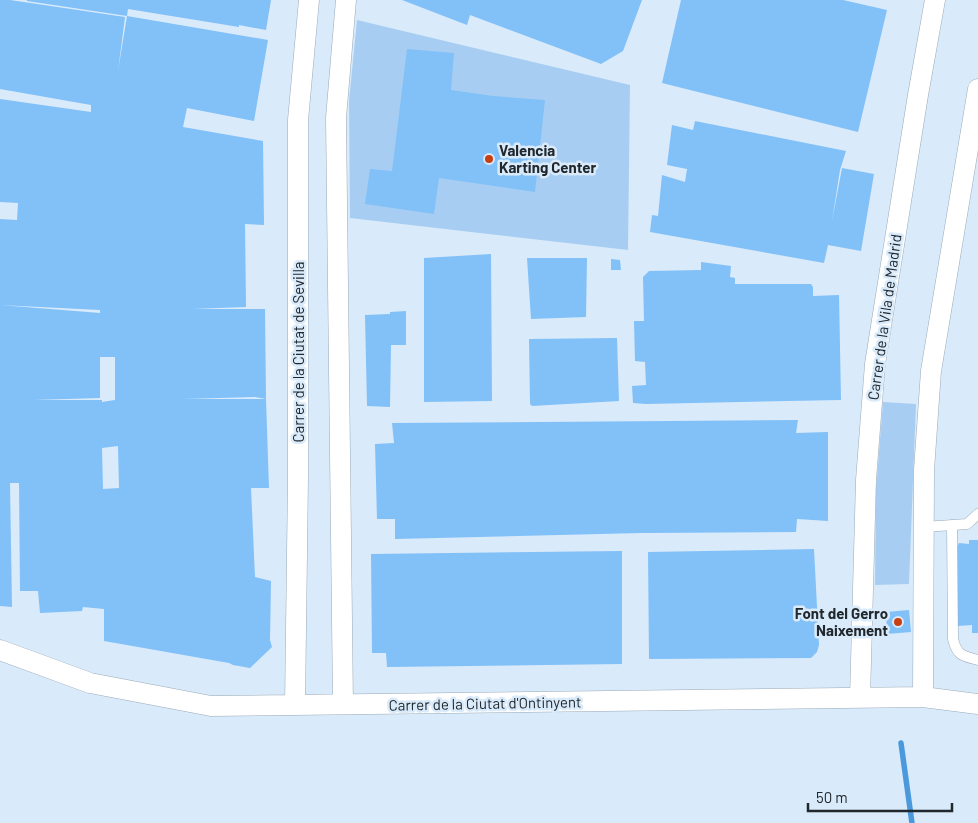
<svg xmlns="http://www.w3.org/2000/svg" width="978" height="823" font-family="Barlow,sans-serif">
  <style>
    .green { fill: #a7cef2 }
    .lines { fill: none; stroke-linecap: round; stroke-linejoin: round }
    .stream { stroke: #4999dc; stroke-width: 5.5 }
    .building { fill: #82c0f8; fill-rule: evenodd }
    .lane-casing { stroke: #9aaab8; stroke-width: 11 }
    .street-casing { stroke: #9aaab8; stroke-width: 21 }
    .lane { stroke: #fff; stroke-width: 10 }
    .street { stroke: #fff; stroke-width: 20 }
    .poi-dot { fill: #c83f13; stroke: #d9eafa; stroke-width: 2 }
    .labels { text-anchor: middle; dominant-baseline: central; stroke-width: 5; stroke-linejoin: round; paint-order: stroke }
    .poi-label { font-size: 15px; font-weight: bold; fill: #21282d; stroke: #d9eafa; text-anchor: start }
    .street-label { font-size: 15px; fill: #21282d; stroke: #d9eafa }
  </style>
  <rect width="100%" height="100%" fill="#d9eafa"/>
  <path class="green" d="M357,20l273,65 -2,165 -278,-32 -1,-117z
    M883,402l33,2 -7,180 -34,1 1,-95z"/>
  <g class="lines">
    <path class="stream" d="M901,743l11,80"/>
  </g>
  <path class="building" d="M0,0h10l115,17 -7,54 9,-55 141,24 -14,81 -67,-13 -4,19 80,14 1,84 -19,-1 1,83 -54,2h73l1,90 -11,-2 -72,2h83l3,89h-18l4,89 16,4 -1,59 2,7 -22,21 -17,-3 -4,-2 -125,-22v-32l-21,-2 -1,4 -42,2 -2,-22h-18l-1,-108h-9l2,124 -12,-1v-301l100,8v-3l-100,-5v-86l17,1 1,-17 -18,-1v-103l91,13v-7l-91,-16zM100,357h15v43l-13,2v-2h-69l67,-2zM118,446l1,42 -16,1 -1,-41z
    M27,0h244l-5,30 -27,-5v2l-111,-18 -1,7 -100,-15z
    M402,0h240l-19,51 -22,13 -131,-49 -3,10z
    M681,0h162l44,10 -29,122 -196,-49z
    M407,49l47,4 -3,37 42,6 52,4 -10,92 -96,-14 -5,36 -69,-10 5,-35 22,2z
    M695,121l151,30 -6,19 -8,51 10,-53 32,6 -13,77 -33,-6 -4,18 -174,-31 2,-17 6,1 4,-41 23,7 2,-13 -20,-4 5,-40 21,5z
    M491,254l1,147 -68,1v-144z
    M527,258h60l-1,59 -55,2z
    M611,259l9,1 1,10h-10z
    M701,262l30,4 -1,11 5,1v6h76l2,3v9l26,-1 2,105 -195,4 -13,-1 -1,-17 14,-1 -1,-23 -10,-1 -1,-40h10l-1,-44 6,-6 52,-1z
    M406,311v34h-15l-1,62 -23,-1 -2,-91 25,-1v-2z
    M617,338l2,63 -87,5 -2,-2 -1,-65z
    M798,420l-2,13 32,-1v89l-31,-2 -1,13 -155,1 -246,6v-20h-18l-2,-75 19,-1 -2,-20z
    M969,540h9v93h-6v-8l-14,1 -2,-77 3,-6 10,1z
    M814,549l5,96 -2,7 -6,6 -162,1 -1,-107z
    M622,551v113l-235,3 -1,-14h-14l-1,-99z
    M909,610l2,22 -24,2 -1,-22z"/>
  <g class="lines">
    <g class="lane-casing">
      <path id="lane" d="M952,525l1,114c4,17 10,17 25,21
        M924,527l43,-3 11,-10"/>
    </g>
    <g class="street-casing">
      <path id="street" d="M0,650l90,33 121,23 712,-9 55,7
        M923,697l1,-227 7,-99 47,-282
        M860,698l6,-218 9,-116 43,-269 17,-95
        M343,704l-7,-586 10,-118
        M295,705l3,-227v-358l11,-120"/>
    </g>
    <use href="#lane" class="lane"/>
    <use href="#street" class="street"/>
  </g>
  <g class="poi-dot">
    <circle cx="489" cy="159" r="5"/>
    <circle cx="898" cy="622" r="5"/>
  </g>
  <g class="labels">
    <g class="poi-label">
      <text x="499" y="150">Valencia<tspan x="499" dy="17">Karting Center</tspan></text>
      <text x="888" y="613" text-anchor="end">Font del Gerro<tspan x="888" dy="17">Naixement</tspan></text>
    </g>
    <g class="street-label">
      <text transform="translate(884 317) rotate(-82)">Carrer de la Vila de Madrid</text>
      <text transform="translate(298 352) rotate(-90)">Carrer de la Ciutat de Sevilla</text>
      <text transform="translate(485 703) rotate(-1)">Carrer de la Ciutat d'Ontinyent</text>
    </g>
  </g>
  <path d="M808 803v8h144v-8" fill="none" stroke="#21282d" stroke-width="2.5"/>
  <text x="816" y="803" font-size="15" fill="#21282d" stroke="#d9eafa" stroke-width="4" paint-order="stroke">50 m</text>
</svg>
